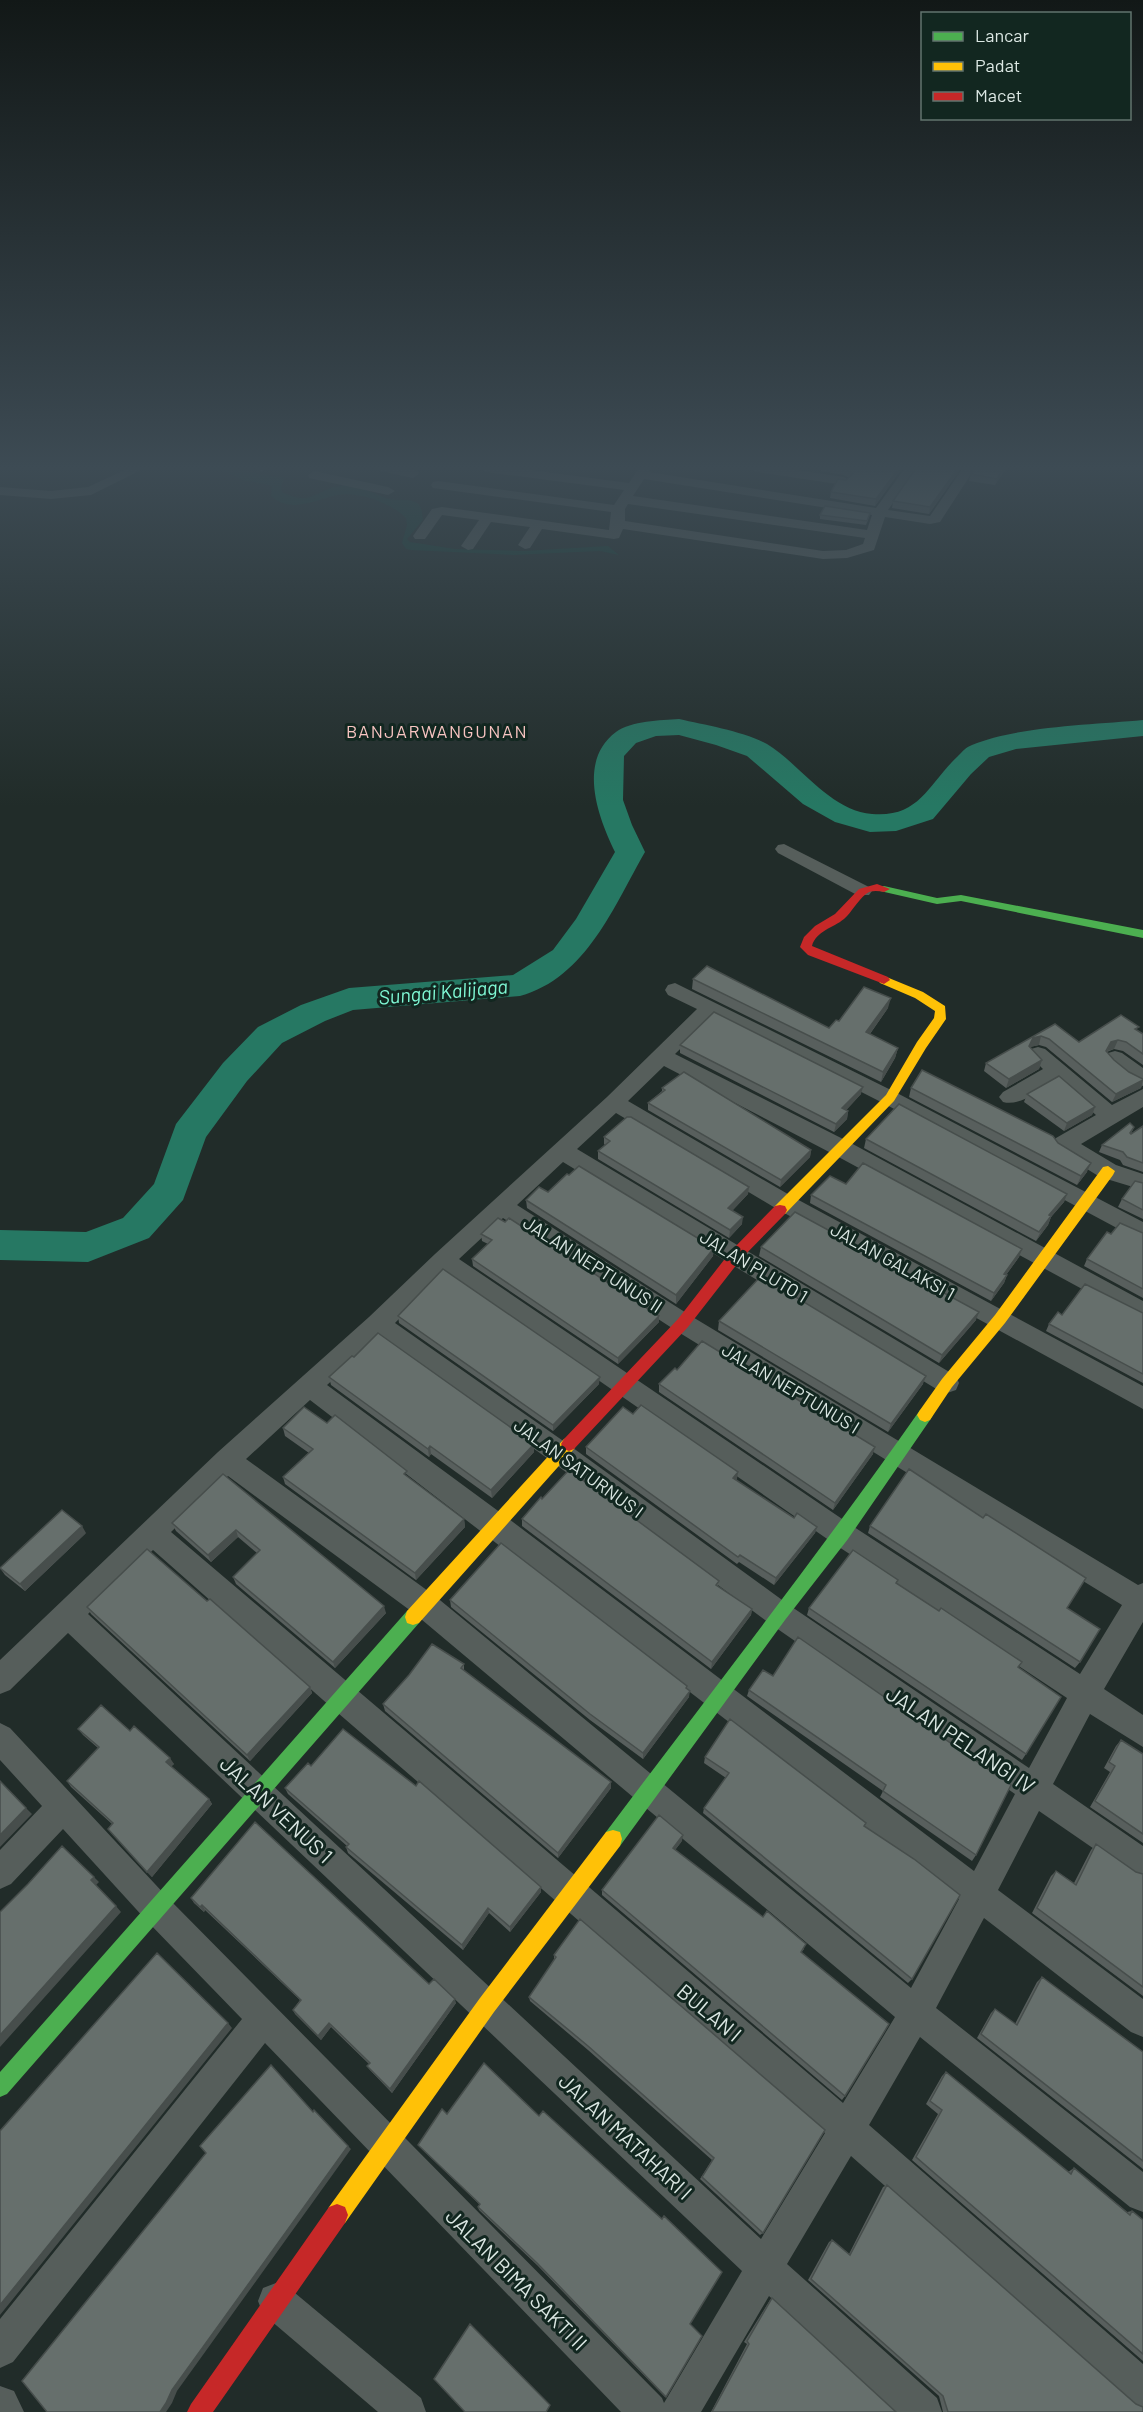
<svg xmlns="http://www.w3.org/2000/svg" width="1143" height="2412" font-family="Barlow,sans-serif">
  <style>
    .green { fill: #153e33 }
    .lines { fill: none; stroke-linecap: round; stroke-linejoin: round }
    .river { fill: #267863; fill-rule: evenodd }
    .street { fill: #565e5b; fill-rule: evenodd }
    .fast { fill: #4caf50; fill-rule: evenodd }
    .slow { fill: #ffc107; fill-rule: evenodd }
    .jam { fill: #c62828; fill-rule: evenodd }
    .wall { fill: #585f5d }
    .shaded-wall { fill: #474e4c }
    .building { fill: #666f6c; stroke: #474e4c; stroke-width: 1.5 }
    .labels { text-anchor: middle; dominant-baseline: central; stroke-width: 6; stroke-linejoin: round; paint-order: stroke }
    .far-quarter-label { font-size: 18px; letter-spacing: 1.5px; fill: #f9c5c2; stroke: #122720 }
    .street-label { font-size: 18px; fill: #dbe7e3; stroke: #122720 }
    .water-label { font-size: 20px; font-style: italic; fill: #7ff8d4; stroke: #122720 }
    .near-street-label { font-size: 21px; fill: #dbe7e3; stroke: #122720 }
  </style>
  <rect width="100%" height="100%" fill="#212c29"/>
  <path class="green" d="M178,468h50l56,10 -3,9 1,5c31,15 32,-2 58,-6 17,-3 34,8 49,13 9,2 20,-1 28,4 5,3 5,11 6,17l-16,19 3,3 45,7 68,2 85,-5 11,9 -19,-4 -87,4 -102,-5 -5,-1 -4,-6 5,-18 -1,-7c-15,-15 -47,-27 -69,-23 -22,5 -46,19 -66,1l1,-9 -3,-2 -26,-5 -19,-9z"/>
  <g class="lines">
    <path class="river" d="M679,719c26,6 64,12 88,25 32,19 63,67 105,70 48,4 56,-30 86,-58 4,-4 8,-9 14,-11 46,-19 120,-20 171,-25v16l-127,13 -27,8 -18,17 -38,45 -37,12 -26,1 -35,-10 -32,-18 -56,-48 -31,-11 -37,-10 -23,1 -20,7 -12,13 -1,44 9,25 13,27c-31,54 -59,126 -125,144l-167,14 -28,11 -43,22 -35,38 -41,56 -23,63 -34,38 -61,24 -88,-2v-30l86,2 37,-14 31,-34 22,-60 47,-61 35,-36 43,-22 48,-17 164,-13 40,-25 23,-31 39,-67c-17,-35 -38,-91 1,-120 15,-11 45,-12 63,-13z"/>
    <path class="street" d="M129,468h16l-54,27 -40,4 -51,-4v-8l51,4 37,-4z
      M255,468h13l-7,4z
      M380,468h23l15,3 1,3 -6,4 -32,-7z
      M480,468h35l114,15 10,-15h12l-2,4 227,36 29,-40h12l-29,42 42,6 33,-48h12l-35,54 -10,2 -45,-7 -11,33 -27,8 -24,1 -200,-30 -4,9 -5,1 -72,-10 -12,19 -5,1 -7,-4 12,-18 -39,-5 -18,27 -5,1 -7,-4 18,-26 -37,-5 -17,24h-10l-2,-3 19,-27 10,-2 167,23 2,-18 -178,-24 -2,-3 2,-3 5,-1 176,24 10,-15 -138,-18zM644,479l228,36 -5,15 -234,-34zM628,504l237,34 -2,6 -17,6 -23,1 -198,-30v-12z
      M751,468h31l62,9 6,4 -6,4 -87,-13z
      M314,471l74,16 7,4 -7,4 -79,-17 -1,-3z
      M784,844l85,43 3,4 -3,4h-12l-79,-42 -3,-4 3,-4z
      M675,983l222,110 246,129v20l-260,-139 -170,-86 -38,37 174,88 294,159v21l-310,-168 -169,-88 -36,35 165,96 350,189v23l-366,-200 -161,-96 -39,36 379,227 3,7 -3,7 -9,3 -9,-3 -375,-228 -46,43 174,111 447,269 5,-2v39l-39,67 39,26v32l-53,-33 -37,70 90,62v34l-11,-5 -93,-64 -41,79 145,109v38l-12,-5 -147,-114 -48,90 207,164v40l-13,-5 -210,-170 -51,88 274,239v44l-13,-6 -279,-246 -64,108 150,134 5,14h-47l-126,-116 -68,116h-80l-356,-369 -252,319 -13,6v-49l242,-300 -96,-99 -83,-91 -52,55 -11,5v-39l42,-44 -42,-46v-37l10,5 158,170 494,500 2,5 78,-132 -674,-638 -58,57 -10,4v-34l218,-208 151,-135 66,-63 172,-157 90,-88 -29,-14 -3,-5 3,-5zM503,1218l172,112 447,275 -42,69 -229,-149 -392,-266zM444,1273l389,270 234,155 -38,70 -240,-163 -220,-160 -174,-122zM379,1338l172,123 218,162 246,171 -41,77 -469,-355 -178,-131zM310,1400l649,499 -48,89 -476,-392 -189,-137zM228,1476l187,138 480,403 -52,86 -672,-571zM153,1550l178,157 494,426 -64,106 -673,-625z
      M1038,1047l7,2 67,56 31,-16v18l-62,37 35,21 27,9v16l-43,-13 -44,-27 -3,-6 3,-6 40,-23 -40,-34c-15,8 -36,26 -53,21l-4,-5 4,-5 40,-23 -15,-15 3,-5z
      M1115,1051l7,2 21,15v18c-13,-3 -31,-16 -38,-28l3,-5z
      M276,2283l13,5 132,110 5,14h-48l-115,-98 -5,-13 5,-13z
      M0,2386l14,5 10,21h-24z"/>
    <path class="fast" d="M884,886l53,12 24,-3 182,35v8l-182,-37 -24,3 -57,-13v-4z
      M925,1408l5,2 3,5 -3,5 -82,119 -63,81 -165,226 -7,2 -7,-2 -2,-7 2,-7c105,-140 213,-278 314,-422z
      M413,1609l6,2 2,6 -2,6 -412,471 -7,3v-25l407,-461z"/>
    <path class="slow" d="M884,976l39,16 22,14 1,13 -20,29 -32,53 -109,113h-10l-2,-4 2,-4 111,-111 31,-53 17,-24 1,-7 -20,-13 -35,-15 -2,-3z
      M1108,1166l7,5 -2,4 -108,148 -53,64 -22,33 -5,2 -5,-2 -3,-5 3,-5 22,-31 53,-64 108,-148z
      M569,1437l5,2 3,5 -3,5 -155,174 -6,2 -6,-2 -2,-6 2,-6 157,-172z
      M613,1830l7,2 2,7 -2,7 -126,166 -149,211 -8,3 -8,-3 -3,-8 3,-8 151,-209 126,-166z"/>
    <path class="jam" d="M877,884l13,5 -6,3c-6,-1 -13,-2 -18,2 -9,7 -14,18 -22,25 -11,9 -28,12 -32,27l76,31 2,3 -6,4 -76,-29 -8,-8 4,-10 11,-11 20,-12 24,-25z
      M780,1205l5,1 2,4 -2,4 -44,45 -53,68 -114,122 -5,2 -5,-2 -3,-5 3,-5 114,-120 53,-68 44,-45z
      M337,2204l8,3 3,8 -3,8 -132,189h-26l4,-8 138,-197z"/>
  </g>
  <path class="wall" d="M821,468h81l-27,38 -45,-8 1,-6 18,-14 -5,-3 -23,-4z
    M916,468h45l-32,46 -37,-6 1,-7z
    M974,468h32l-11,17 -26,-4 2,-7z
    M820,515l49,2 -3,8 -46,-6z
    M693,979l136,49 10,-7 49,-13 -18,26 28,14 -3,10 -14,24 -189,-93z
    M1055,1024l24,18 58,-12 6,4v31l-20,-14 -9,-2 -7,3 7,8 15,12 14,7v3l-2,6 -29,14 -66,-55 -7,-2 -9,2 12,13 -3,9 -33,19 -22,-17 2,-8z
    M680,1045l181,49 -15,16 2,1 -1,8 -13,13 -154,-79z
    M662,1088l149,62 -1,7 -30,30 -132,-77v-7l14,-12z
    M911,1088l147,55 29,29 -10,13 -168,-88z
    M1027,1094l68,13 -3,8 -28,16 -40,-29z
    M1143,1126v46l-20,-7 -3,-5 -21,-8 3,-7 32,-18 -3,7z
    M604,1137l145,50 -1,7 -16,17 10,13 -13,14 -131,-79v-8l7,-6 -1,-1z
    M866,1139l201,55 -3,8 -13,15 -3,8 -12,16 -172,-93z
    M1143,1183v36l-25,-12 4,-8z
    M846,1184l176,65 -3,8 -13,18h1l-3,8 -13,18 -181,-98 1,-8z
    M548,1192l165,64 -37,48 -149,-96 -1,-8z
    M1143,1233v65l-59,-32 3,-7 24,-25z
    M481,1234l178,82v6l-41,42 -145,-98 -1,-7 16,-15 -6,-3z
    M761,1247l215,73 -37,43 -180,-107z
    M1143,1313v70l-97,-52 3,-7 13,-9z
    M398,1316l201,68 -46,47 -154,-108z
    M719,1321l204,63 -35,48 -170,-102z
    M354,1357l180,87v8l-42,46 -61,-44 -2,3 -98,-72 -2,-8z
    M677,1370l196,84 -40,56 -174,-118v-8z
    M283,1428l125,49 56,42 1,8 -49,53 -131,-96 -2,-7 26,-24 -24,-17z
    M586,1447l151,32 -1,1 58,38 23,9 -2,6 -41,52 -35,-23 -2,2 -151,-110z
    M223,1474l163,139 -51,55 -99,-84 -3,-7 24,-24 -19,-16 -27,25 -35,-31 -4,-8z
    M522,1519l197,62 -1,5 34,23 -1,6 -40,54 -189,-143z
    M870,1526l197,82 13,54 -5,6 -207,-135z
    M86,1533l-61,58 -20,-16 -5,-7z
    M897,1583l121,84 8,87 -4,6 -215,-145 2,-7z
    M450,1600l237,88 2,9 -46,62 -53,-39 -139,-113z
    M207,1601l103,86 2,6 -62,68 -159,-147 -4,-7z
    M464,1664v7l147,117 -53,70 -173,-147 -2,-7z
    M773,1676l203,179 -4,6 -92,-64 3,-6 -136,-95 2,-6z
    M78,1729l52,2 44,33 -3,2 38,33 3,5 -60,73 -44,-48 4,-5 -41,-37 -4,-6 31,-33 -15,-13z
    M1121,1740l22,14v89l-53,-36 20,-35 -6,-4 12,-22z
    M705,1757l160,69 47,153 -4,4 -205,-170 1,-5 22,-30 -22,-15z
    M311,1766l230,126 -31,40 -21,-19 -26,37 -115,-97 -2,-6 1,-1 -59,-52 -3,-6z
    M682,1841l-7,9 129,99 -3,4 44,143 -3,4 -240,-205v-5z
    M1096,1844l40,28 7,2v122l-111,-83 19,-37 5,-5 18,12 17,-33z
    M191,1898l238,86 27,19 -64,90 -22,-23 -3,-4 2,-2 -38,-37 -10,13 -26,-26 -2,-4 7,-10 -95,-90 -1,2 -10,-9z
    M580,1919l183,314 -3,2 -60,-56 12,-19 -124,-110 -58,-49 -1,-4 25,-37v-5z
    M1042,1977l101,75v117l-166,-131 14,-25 4,-4 20,15 22,-42z
    M946,2072l122,100 6,-4 53,44 5,-1 11,9v141l-231,-201 26,-46 -12,-10 16,-28z
    M418,2145l272,179 -24,73h-1l-128,-132 -58,-55 -1,-3 2,-2 -60,-58z
    M887,2185l256,227h-200l-4,-16 -131,-116 21,-38 3,-2 17,14 34,-67z
    M772,2298l124,114h-185l36,-68 -3,-2 26,-42z"/>
  <path class="shaded-wall" d="M899,468h3l-27,38 1,-7z
    M958,468h3l-32,46 1,-7z
    M1003,468h3l-11,17 2,-6z
    M891,998l-3,10 -24,34 2,-10z
    M1041,1036l-2,9 -9,2 -4,7 3,-8 4,-8z
    M1118,1040l-4,9 -7,2 -4,8 8,-17z
    M898,1048l-3,10 -14,24 2,-10z
    M1042,1060l-3,9 -33,19 3,-9z
    M1143,1080l-2,8 -29,14 4,-8z
    M863,1087l-2,7 -20,22 1,-8z
    M1095,1107l-3,8 -28,16 3,-8z
    M848,1111l-1,8 -13,13 2,-8z
    M811,1150l-1,7 -30,30 1,-7z
    M1091,1163l-4,9 -10,13 4,-9z
    M749,1187l-1,7 -21,22 1,-8z
    M1067,1194l-3,8 -13,15 -3,8 -12,16 13,-26z
    M743,1217l-1,7 -13,14 1,-8z
    M714,1248l-1,8 -37,48v-9z
    M1022,1249l-3,8 -18,25 3,-8z
    M1007,1275l-3,8 -13,18 3,-8z
    M979,1312l-3,8 -37,43 3,-8z
    M659,1316v6l-41,42v-6z
    M926,1376l-3,8 -35,48 3,-8z
    M600,1377l-1,7 -46,47v-6z
    M534,1444v8l-42,46 -1,-8z
    M430,1446l1,8 -2,3 -1,-8z
    M875,1447l-2,7 -40,56 2,-7z
    M738,1472l-1,7 -5,6 1,-7z
    M464,1519l1,8 -49,53 -1,-7z
    M82,1526l4,7 -61,58 -5,-7z
    M817,1527l-2,6 -41,52 2,-7z
    M236,1530l2,7 -27,25 -3,-7z
    M384,1606l2,7 -51,55 -2,-6z
    M752,1609l-1,6 -40,54 1,-7z
    M310,1687l2,6 -62,68 -3,-6z
    M690,1691l-1,6 -46,62v-6z
    M170,1758l4,6 -4,4 -4,-6z
    M611,1782v6l-53,70v-5z
    M209,1799l3,5 -60,73 -5,-5z
    M26,1808l6,6 -32,33v-12z
    M683,1835l-1,6 -10,13 1,-6z
    M94,1877l5,5 -3,3 -5,-5z
    M541,1887v5l-31,40v-5z
    M202,1905l3,5 -1,2 -4,-5z
    M116,1906l5,6 -121,135v-12z
    M488,1908l1,5 -26,37 -1,-5z
    M455,1999l1,4 -64,90 -2,-4z
    M228,2023l4,5 -232,287v-10z
    M329,2023l2,4 -10,13 -3,-4z
    M348,2146l3,3 -174,242 -5,12 -6,9h-6l12,-22z"/>
  <path class="building" d="M844,468h55l-23,31 -45,-7 7,-13 8,1 7,-6z
    M916,468h42l-28,39 -37,-6z
    M974,468h29l-6,11 -26,-5z
    M825,506l45,7 -3,8 -47,-6z
    M707,966l122,62 7,-8 3,1 25,-34 27,11 -25,34 32,16 -15,24 -190,-93z
    M714,1012l149,75 -21,21 6,3 -12,13 -156,-79z
    M1121,1015l18,12 -4,2 8,5v20l-17,-12 -8,-2 -7,2 -5,9 8,9 15,12 14,7v1l-27,14 -67,-55 -8,-3 -8,2 -4,8 13,14 -33,19 -23,-16 69,-39 24,18z
    M922,1070l131,66 5,7 33,20 -10,13 -170,-88z
    M684,1072l127,78 -30,30 -133,-77 17,-13 -3,-2z
    M1059,1076l36,31 -28,16 -40,-29z
    M899,1104l168,90 -18,21 2,1 -12,16 -173,-93z
    M627,1117h4l118,70 -21,21 15,9 -13,13 -132,-79 12,-10 -6,-4z
    M1130,1123l4,4 -4,6 1,1 12,-8v37l-16,-6 -4,-5 -21,-7z
    M863,1163l159,86 -18,25 3,1 -13,18 -183,-98 19,-19 16,8z
    M579,1166l135,82 -38,47 -150,-95 13,-13 9,5 19,-18 2,1z
    M1135,1181l8,2v27l-21,-11z
    M795,1212l184,100 -37,43 -181,-108z
    M498,1218l7,4 4,-4 150,98 -41,42 -146,-99 20,-19 -11,-6z
    M1120,1223l23,10v56l-56,-30 20,-27 4,2z
    M443,1269l157,108 -47,48 -155,-109z
    M761,1276l165,100 -35,48 -172,-103z
    M1085,1284l58,29v61l-94,-50 9,-12 4,3z
    M378,1333l156,111 -43,46 -61,-44 -2,3 -99,-72 23,-21 2,1z
    M702,1341l173,106 -40,56 -176,-119 16,-16 2,2z
    M641,1405l97,67 -5,6 61,40 3,-5 20,14 -41,51 -36,-23 -2,2 -152,-110 37,-40 10,7z
    M304,1407l23,16 8,-8 72,56 -3,3 60,45 -49,54 -132,-96 30,-28 -30,-21z
    M909,1469l74,49 3,-4 100,64 -19,30 33,21 -20,33 -210,-136z
    M569,1470l150,111 -3,4 36,24 -40,53 -190,-143 19,-22 1,2z
    M223,1474l161,132 -51,56 -100,-85 27,-27 -24,-20 -28,25 -36,-32z
    M62,1510l20,16 -62,58 -20,-16z
    M501,1543l186,143 -1,2 4,3 -47,62 -53,-39 -140,-114z
    M147,1549l60,52 3,-2 100,88 -63,68 -160,-148z
    M853,1550l45,30 -2,3 43,28 2,-3 81,54 -4,5 43,30 -35,57 -217,-146z
    M798,1637l213,148 -35,70 -93,-64 3,-6 -137,-95 14,-20 10,6z
    M432,1644l32,20 -3,4 150,114 -53,71 -175,-149 26,-29z
    M101,1705l29,26 4,-5 36,32 -4,4 43,37 -62,73 -39,-43 5,-6 -46,-42 32,-34 -21,-18z
    M730,1719l136,104 -2,3 50,33 46,36 -48,84 -208,-171 25,-35 -24,-16z
    M343,1729l73,57 3,-5 122,106 -31,40 -22,-19 -26,37 -116,-98 3,-3 -64,-56 23,-25 3,3z
    M1121,1740l22,14v80l-48,-33 20,-35 -6,-4z
    M0,1781l26,27 -26,27z
    M659,1815l24,20 -10,13 90,69 4,-6 39,33 -5,8 88,72 -44,72 -243,-206z
    M255,1822l174,162 5,-5 21,20 -65,90 -23,-23 3,-3 -41,-40 -11,13 -25,-26 8,-10 -99,-95 -2,2 -9,-9z
    M1096,1844l40,28 7,2v113l-106,-79 19,-37 20,14z
    M62,1846l32,31 -3,3 25,26 -116,129v-123l28,-28z
    M580,1919l245,211 -62,103 -61,-56 12,-19 -126,-112 -59,-49 27,-40 -2,-2z
    M157,1953l71,70 -228,282v-174z
    M1042,1977l101,75v109l-162,-127 14,-25 22,16z
    M484,2063l55,53 4,-5 119,108 2,-3 58,56 -32,52 12,12 -36,61 -129,-134 -59,-56 2,-3 -62,-59 24,-36 5,5z
    M271,2065l42,47 1,-2 34,36 -176,244 -6,13 -6,9h-113l-25,-31 184,-228 -6,-7z
    M946,2072l125,102 3,-6 56,47 2,-4 11,9v134l-227,-197 26,-47 -12,-9z
    M887,2185l249,219 7,3v5h-195l-5,-16 -132,-117 21,-39 18,15z
    M772,2298l124,114h-184l37,-68 -2,-3z
    M470,2324l80,81 -4,7h-81l-31,-33z"/>
  <linearGradient id="sky" x2="0" y2="1"><stop stop-color="#121817"/><stop offset="0.58" stop-color="#3d4b54"/><stop offset="1" stop-color="#3d4b54" stop-opacity="0"/></linearGradient>
  <rect width="1143" height="806" fill="url(#sky)"/>
  <g class="labels">
    <g class="far-quarter-label">
      <text x="437" y="731">BANJARWANGUNAN</text>
    </g>
    <g class="street-label">
      <text transform="translate(893 1261) rotate(29)">JALAN GALAKSI 1</text>
      <text transform="translate(593 1264) rotate(33)">JALAN NEPTUNUS II</text>
      <text transform="translate(754 1266) rotate(31)">JALAN PLUTO 1</text>
      <text transform="translate(791 1388) rotate(31)">JALAN NEPTUNUS I</text>
      <text transform="translate(579 1468) rotate(36)">JALAN SATURNUS I</text>
    </g>
    <g class="water-label">
      <text transform="translate(443 991) rotate(-5)">Sungai Kalijaga</text>
    </g>
    <g class="near-street-label">
      <text transform="translate(961 1739) rotate(34)">JALAN PELANGI IV</text>
      <text transform="translate(277 1809) rotate(43)">JALAN VENUS 1</text>
      <text transform="translate(710 2012) rotate(40)">BULAN I</text>
      <text transform="translate(626 2136) rotate(43)">JALAN MATAHARI I</text>
      <text transform="translate(517 2279) rotate(45)">JALAN BIMA SAKTI II</text>
    </g>
  </g>
  <rect x="921" y="12" width="210" height="108" fill="#122720" stroke="#62746e" stroke-width="1.5"/>
  <rect x="933" y="32" width="30" height="9" fill="#4caf50" stroke="#62746e" stroke-width="1.5"/>
  <text x="975" y="42" font-size="18" fill="#dbe7e3">Lancar</text>
  <rect x="933" y="62" width="30" height="9" fill="#ffc107" stroke="#62746e" stroke-width="1.5"/>
  <text x="975" y="72" font-size="18" fill="#dbe7e3">Padat</text>
  <rect x="933" y="92" width="30" height="9" fill="#c62828" stroke="#62746e" stroke-width="1.5"/>
  <text x="975" y="102" font-size="18" fill="#dbe7e3">Macet</text>
</svg>
